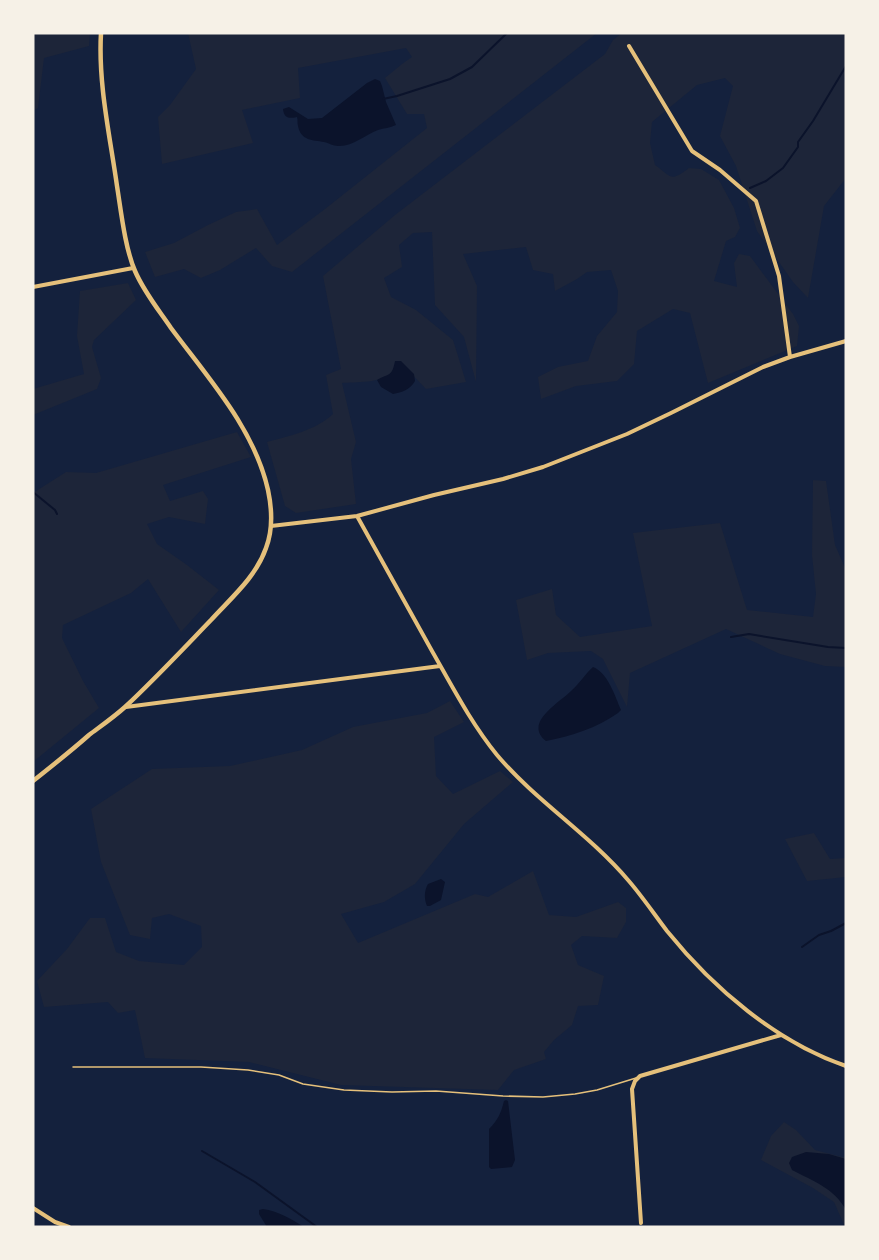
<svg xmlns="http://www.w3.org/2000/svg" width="879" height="1260" font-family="Rubik,sans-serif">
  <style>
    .green { fill: #1d2539 }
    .water { fill: #0b132b }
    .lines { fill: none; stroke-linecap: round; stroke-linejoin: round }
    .stream { stroke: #0b132b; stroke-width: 2 }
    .service { stroke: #e5c07b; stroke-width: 1.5 }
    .minor { stroke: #e5c07b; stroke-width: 4 }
    .tertiary { stroke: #e5c07b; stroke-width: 4.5 }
  </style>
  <rect width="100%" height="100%" fill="#14213d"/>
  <path class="green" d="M33,33h57l-1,13 -45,12 -6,50 -5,3z
    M188,33h409l-305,239 -20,-6 -16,-18 -36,22 -19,8 -17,-9 -29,8 -10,-25 29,-9 34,-18 28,-13 21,-3 20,36 48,-36 102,-81 -3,-14h-17l-22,-36 17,-14 10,-7 -6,-9 -108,20 2,30 -58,12 11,33 -91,21 -4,-47 12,-12 26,-36z
    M622,33h224v34l-2,13 2,7v91l-22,28 -16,92 -15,-16 -36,-51 -21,-65 -16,-30 13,-50 -8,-8 -28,7 -45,37 -2,21 5,22c18,13 15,17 34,3l12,1 18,11 15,28 6,20 -5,9 -9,4 -12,40 23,6 -3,-24 5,-9 11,2 43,58 6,12 -2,20 -89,37 -18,-70 -17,-4 -36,22 -3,33 -17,17 -41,5 -35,13 -3,-22 20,-10 30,-6 9,-25 20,-24 1,-21 -7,-21 -24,2 -10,7 -22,12 -2,-17 -20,-4 -7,-23 -63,7 14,32 -1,96 -12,-45 -29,-32 -3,-73 -19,1 -14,12 3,22 -18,11 7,19 25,13 37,30 13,42 -40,7 -27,-28c-2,4 -4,9 -8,12 -9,10 -36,9 -49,10l14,59 -5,17 5,45 -60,9 -11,-7 -18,-64c23,-6 49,-12 66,-28l-7,-39 15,-6 -18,-93 72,-61 210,-161 8,-14z
    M128,283l8,17 -42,40 -2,7 9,31 -4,11 -64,26v-26l51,-15 -7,-38 3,-45z
    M237,432l14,25 -88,28 7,16 33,-10 5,8 -3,25 -36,-7 -22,7 10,20 30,21 32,25 -38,42 -33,-53 -17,14 -68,32 -1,13 21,43 16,27 -66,54v-269l33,-21 30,1z
    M813,480l13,1 9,64 11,25v97l-21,-1 -45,-12 -54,-25 -96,44 -3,34 -24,-48 -12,-8 -43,2 -21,7 -11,-60 36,-11 4,26 24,22 72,-11 -19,-93 87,-10 27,87 66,7 3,-23 -4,-39z
    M450,701l14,21 -30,15 2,39 17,18 47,-23 13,11 -49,42 -49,60 -31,18 -43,12 17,29 117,-49 13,3 45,-26 16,44 27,2 42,-15 8,6v14l-9,16 -35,-2 -11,9 7,20 26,11 -6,29 -20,1 -6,19 -18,15 -10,12 2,7 -32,11 -16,20 -157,-5 -92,-23 -104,-4 -10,-48 -17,3 -10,-11 -64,5 -7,-26 30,-32 23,-31h15l11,34 23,9 45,4 18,-18 -1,-21 -32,-12 -17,4 -2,21 -20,-4 -29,-73 -10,-53 61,-40 78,-3 72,-16 51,-23 74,-14z
    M814,833l16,26 16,-1v19l-39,4 -22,-42z
    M784,1122l12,8 19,20 31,8v69h-1l-11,-25 -21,-14 -52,-28 10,-24z"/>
  <path class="water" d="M375,79l5,2 2,5 4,16 10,23c-6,3 -12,3 -18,5 -13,5 -26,17 -40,16 -5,0 -9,-3 -14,-4 -11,-2 -23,-1 -26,-16 -1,-3 0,-6 -1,-9 -8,2 -13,1 -14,-8l6,-2 19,12 14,-1 45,-35z
    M395,361h6l13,13 1,7c-5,9 -13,11 -22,13l-12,-7 -4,-7c12,-7 15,-3 18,-19z
    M593,667c15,6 22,29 28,43l-3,3c-21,15 -47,23 -72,28 -23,-18 13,-38 25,-50 8,-7 15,-18 22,-24z
    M441,879l4,3 -4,18 -11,6h-3c-3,-7 -3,-15 1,-22z
    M506,1100l2,1 7,59 -3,7 -21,2 -2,-2v-38c9,-9 12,-16 15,-28z
    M806,1152l23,2 17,5v51c-12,-22 -33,-29 -54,-40l-3,-7 3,-6z
    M263,1209c15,2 28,10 41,18h-37l-8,-13v-4z"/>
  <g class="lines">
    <path class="stream" d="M383,99l14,-3 53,-17 22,-12 35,-34
      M750,188l16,-7 17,-13 15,-21v-5l15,-21 33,-55
      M33,492l22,18 2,4
      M731,637l18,-3 79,13 18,1
      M802,947l17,-12 12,-4 15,-8
      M202,1151l53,31 62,45"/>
    <path class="service" d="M73,1067h128l47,3 31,5 24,9 41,6 48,2 44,-1 67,5 40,1 32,-3 22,-4 39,-12"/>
    <path class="minor" d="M629,46l63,105 28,19 36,31 23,75 11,81
      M33,287l100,-19
      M357,516c25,45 50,90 75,135 20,35 39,72 65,104 39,46 92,79 131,125 14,16 26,34 39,51 46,57 109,111 179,135
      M271,526l86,-10 77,-21 69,-16 40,-12 84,-33 44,-21 92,-46 27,-10 56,-16
      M126,707l314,-41
      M33,1208l22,14 14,5
      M641,1223l-9,-134 3,-8 5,-5 141,-41"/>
    <path class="tertiary" d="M33,781c19,-15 38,-30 56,-46 12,-9 25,-18 36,-28 30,-28 58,-58 86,-87 20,-22 45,-43 55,-72 7,-18 6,-39 2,-58 -14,-62 -60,-112 -97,-162 -13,-19 -27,-36 -36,-57 -10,-23 -14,-60 -18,-85 -7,-50 -19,-102 -16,-153"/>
  </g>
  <rect width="879" height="1260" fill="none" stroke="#f6f1e7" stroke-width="69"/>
</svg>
